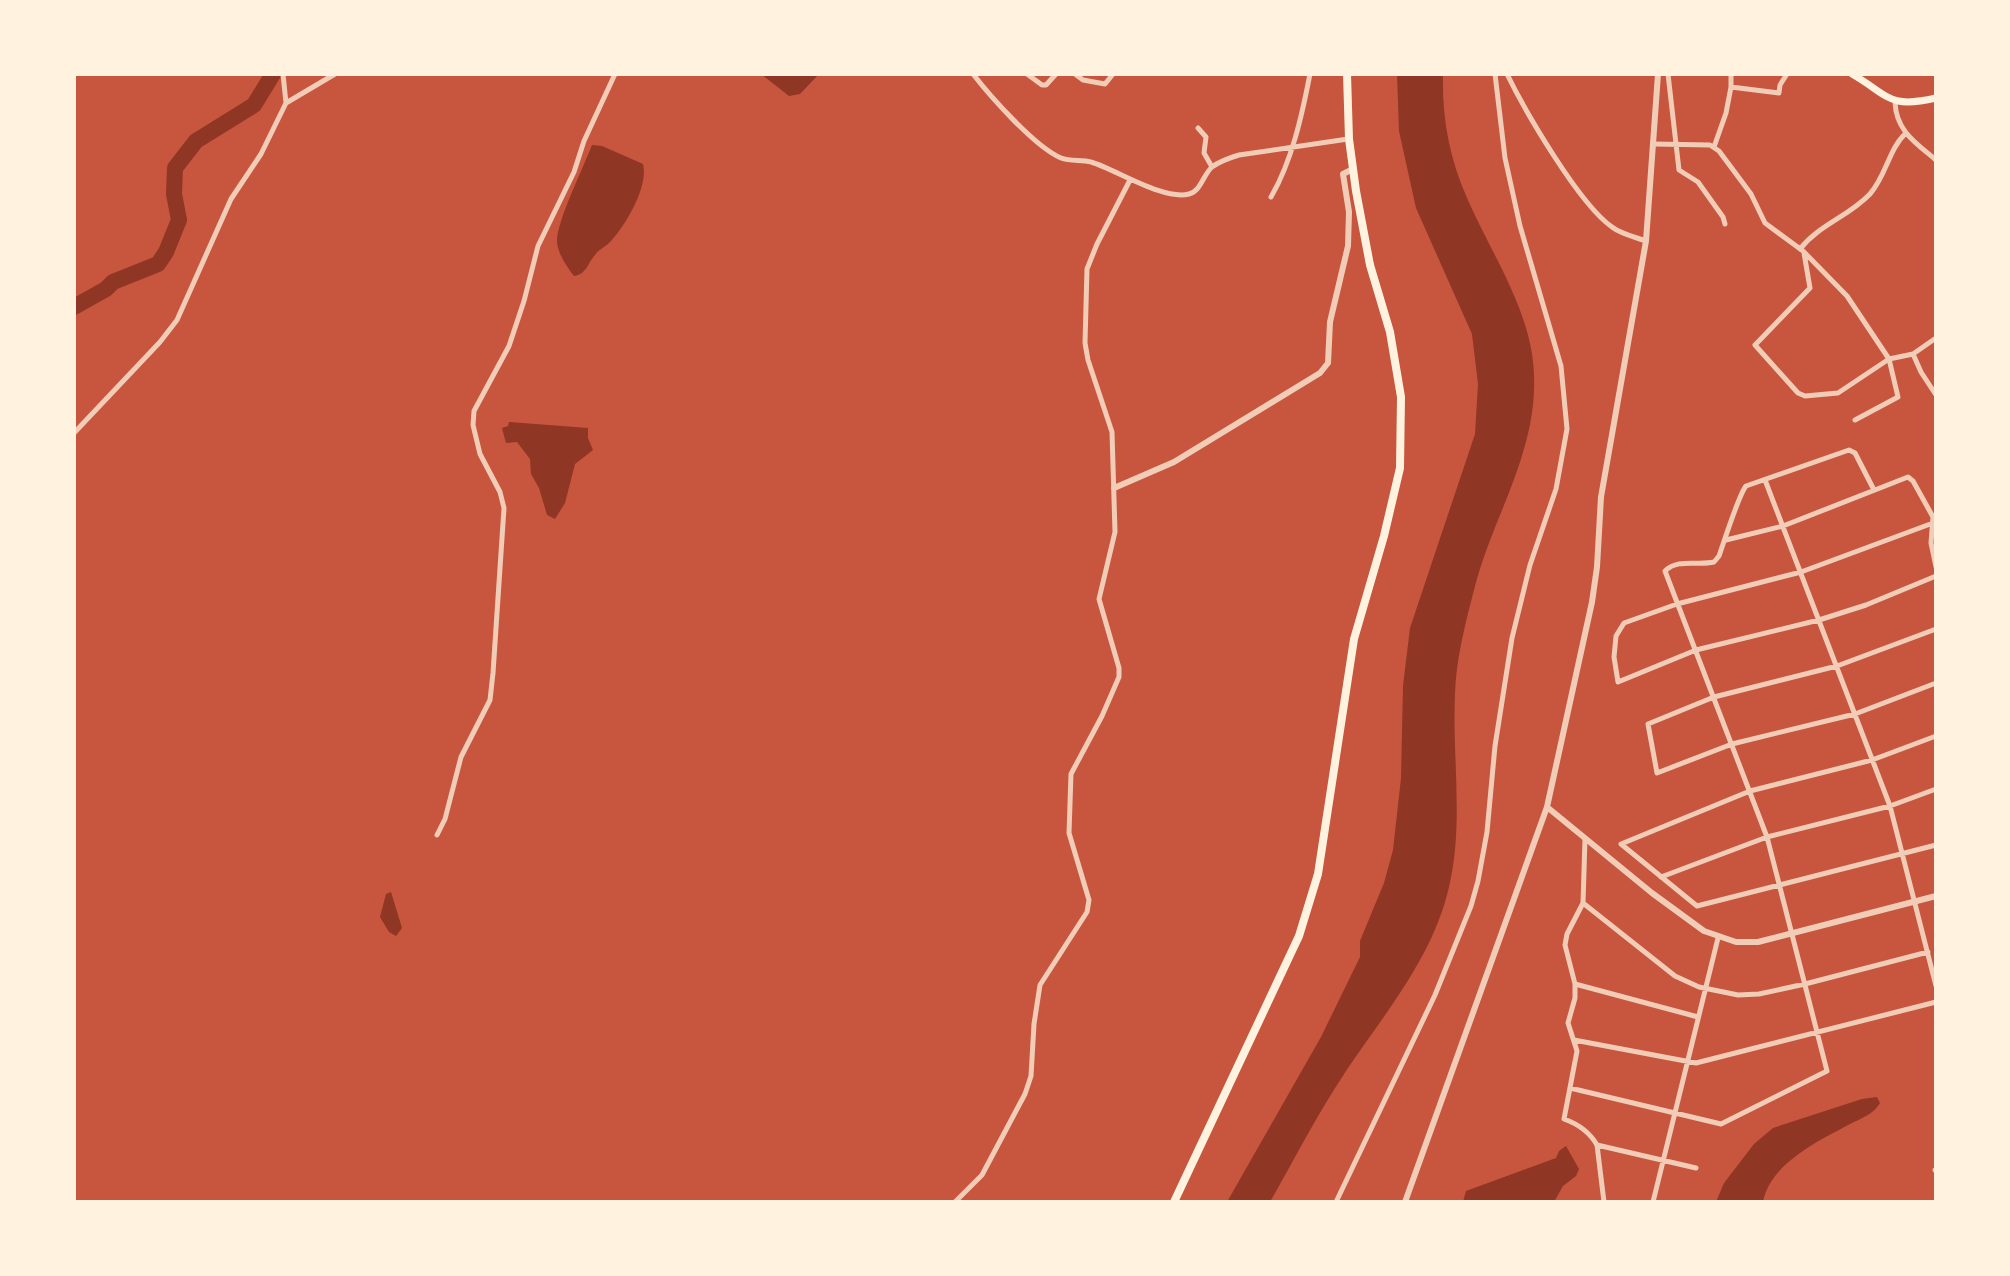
<svg xmlns="http://www.w3.org/2000/svg" width="2010" height="1276" viewBox="0 0 2010 1276" font-family="Manrope,sans-serif">
	<style>
		.water { fill: #8f3625 }
		.lines { fill: none; stroke-linecap: round; stroke-linejoin: round }
		.river { stroke: #8f3625; stroke-width: 16 }
		.minor { stroke: #f1ccb7; stroke-width: 5 }
		.tertiary { stroke: #f1ccb7; stroke-width: 6 }
		.secondary { stroke: #fff3e0; stroke-width: 7 }
		.primary { stroke: #fff3e0; stroke-width: 8 }
	</style>
	<rect width="100%" height="100%" fill="#c8553d"/>
	<path class="water" d="M 761,74 L 819,74 L 800,94 L 789,96 Z
		M 1397,74 L 1443,74 C 1442,118 1449,157 1467,198 C 1489,249 1523,298 1532,354 C 1545,441 1496,507 1475,586 C 1466,621 1456,658 1455,694 C 1452,757 1464,824 1449,887 C 1433,957 1385,1013 1346,1071 C 1318,1113 1295,1158 1270,1202 L 1227,1202 L 1321,1037 L 1360,957 L 1360,941 L 1384,883 L 1393,850 L 1401,778 L 1403,686 L 1410,628 L 1475,434 L 1478,384 L 1472,334 L 1416,208 L 1399,131 Z
		M 592,145 L 602,146 L 643,164 C 649,186 625,227 609,243 C 605,247 598,250 595,255 C 587,264 587,274 574,276 C 567,267 558,254 557,242 C 556,223 584,166 592,145 Z
		M 509,422 L 588,428 L 588,438 L 593,450 L 575,464 L 565,503 L 555,519 L 547,515 L 539,488 L 531,474 L 530,459 L 517,442 L 506,443 L 502,428 L 508,426 Z
		M 391,892 L 402,928 L 396,936 L 389,932 L 380,917 L 386,894 Z
		M 1877,1097 L 1880,1103 C 1874,1114 1860,1119 1850,1124 C 1818,1141 1770,1164 1763,1202 L 1716,1202 L 1724,1183 L 1754,1144 L 1773,1128 L 1862,1099 Z
		M 1566,1146 L 1579,1169 L 1576,1176 L 1563,1186 L 1554,1202 L 1463,1202 L 1466,1191 L 1556,1158 L 1559,1151 Z"/>
	<g class="lines">
		<path class="river" d="M 74,307 L 106,289 L 113,282 L 158,264 L 166,252 L 179,220 L 174,194 L 175,168 L 196,141 L 254,105 L 273,74"/>
		<path class="minor" d="M 283,74 L 286,103
			M 973,74 C 990,96 1035,147 1061,158 C 1071,162 1082,159 1091,162 C 1115,169 1164,201 1189,194 C 1201,191 1203,175 1212,167 C 1220,161 1229,158 1239,155 L 1348,139
			M 1027,74 L 1042,85 L 1046,85 L 1056,74
			M 1075,74 L 1083,80 L 1105,84 L 1113,74
			M 1507,74 C 1525,111 1579,204 1612,227 C 1621,234 1635,237 1646,241
			M 1668,74 L 1679,170 L 1698,182 L 1723,217 L 1725,224
			M 1731,74 L 1731,87
			M 1895,102 C 1896,131 1916,143 1936,160
			M 1198,128 L 1206,137 L 1204,153 L 1212,167
			M 1653,144 L 1710,145 L 1719,151 L 1751,194 L 1765,223 L 1803,251 L 1847,296 L 1889,359 L 1898,397 L 1855,420
			M 1714,147 L 1726,113 L 1731,87 L 1779,93 L 1780,85 L 1787,74
			M 1271,197 C 1292,161 1302,115 1310,74
			M 1800,249 C 1820,224 1848,217 1870,194 C 1886,176 1889,149 1905,134
			M 1804,253 L 1810,288 L 1755,345 L 1798,393 L 1805,396 L 1838,393 L 1889,359 L 1913,354 L 1936,338
			M 1913,354 L 1921,372 L 1936,395
			M 74,433 L 160,342 L 177,320 L 231,199 L 261,154 L 286,103 L 335,74
			M 1765,480 L 1890,806 L 1936,986
			M 1933,523 L 1801,572 L 1677,604 L 1624,623 L 1616,636 L 1614,657 L 1618,682 L 1696,650 L 1819,620 L 1866,605 L 1936,576
			M 1726,540 L 1783,526 L 1908,477 L 1913,481 L 1933,517 L 1931,543 L 1936,567
			M 1936,629 L 1837,666 L 1714,697 L 1648,724 L 1657,773 L 1732,744 L 1855,714 L 1936,683
			M 1936,736 L 1872,760 L 1750,791 L 1621,844 L 1697,906 L 1936,845
			M 437,835 L 445,819 L 461,757 L 490,700 L 493,673 L 504,508 L 500,492 L 480,454 L 473,425 L 474,411 L 509,346 L 524,301 L 538,246 L 574,172 L 584,141 L 615,74
			M 1585,839 L 1583,903 L 1567,934 L 1565,945 L 1575,984 L 1575,998 L 1568,1023 L 1577,1051 L 1564,1119 C 1578,1124 1589,1131 1597,1145 L 1604,1202
			M 1661,877 L 1767,837 L 1890,806 L 1936,789
			M 1583,903 L 1675,976 L 1699,987 L 1738,995 L 1759,994 L 1805,984 L 1928,952
			M 1575,984 L 1698,1017
			M 1574,1040 L 1696,1063 L 1936,1002
			M 1570,1088 L 1721,1124 L 1827,1071 L 1767,837 L 1665,571 C 1678,558 1698,566 1714,562 L 1719,556 C 1724,542 1739,494 1746,486 L 1849,450 L 1855,453 L 1874,490
			M 1597,1145 L 1696,1168
			M 1935,1170 L 1936,1170
			M 955,1202 L 982,1175 L 1025,1094 L 1031,1076 L 1034,1024 L 1040,985 L 1087,912 L 1089,900 L 1069,833 L 1071,774 L 1102,716 L 1119,677 L 1119,668 L 1099,599 L 1115,532 L 1112,432 L 1088,360 L 1085,343 L 1087,269 L 1097,244 L 1130,180
			M 1336,1202 L 1435,995 L 1471,906 L 1478,881 L 1487,832 L 1495,746 L 1512,638 L 1530,565 L 1556,489 L 1567,429 L 1561,366 L 1520,226 L 1505,158 L 1495,74
			M 1653,1202 L 1718,938"/>
		<path class="tertiary" d="M 1114,488 L 1174,462 L 1320,373 L 1328,363 L 1330,322 L 1348,246 L 1349,212 L 1343,174 L 1353,169
			M 1547,807 L 1652,893 L 1704,931 L 1736,942 L 1758,942 L 1936,896
			M 1405,1202 L 1547,807 L 1592,602 L 1597,567 L 1601,497 L 1646,241 L 1658,74"/>
		<path class="secondary" d="M 1852,74 C 1890,96 1888,109 1936,98"/>
		<path class="primary" d="M 1174,1202 L 1299,936 L 1318,874 L 1354,639 L 1384,536 L 1400,468 L 1401,397 L 1390,332 L 1370,265 L 1356,191 L 1349,139 L 1347,74"/>
	</g>
	<rect width="2010" height="1276" fill="none" stroke="#fff3e0" stroke-width="152"/>
</svg>
